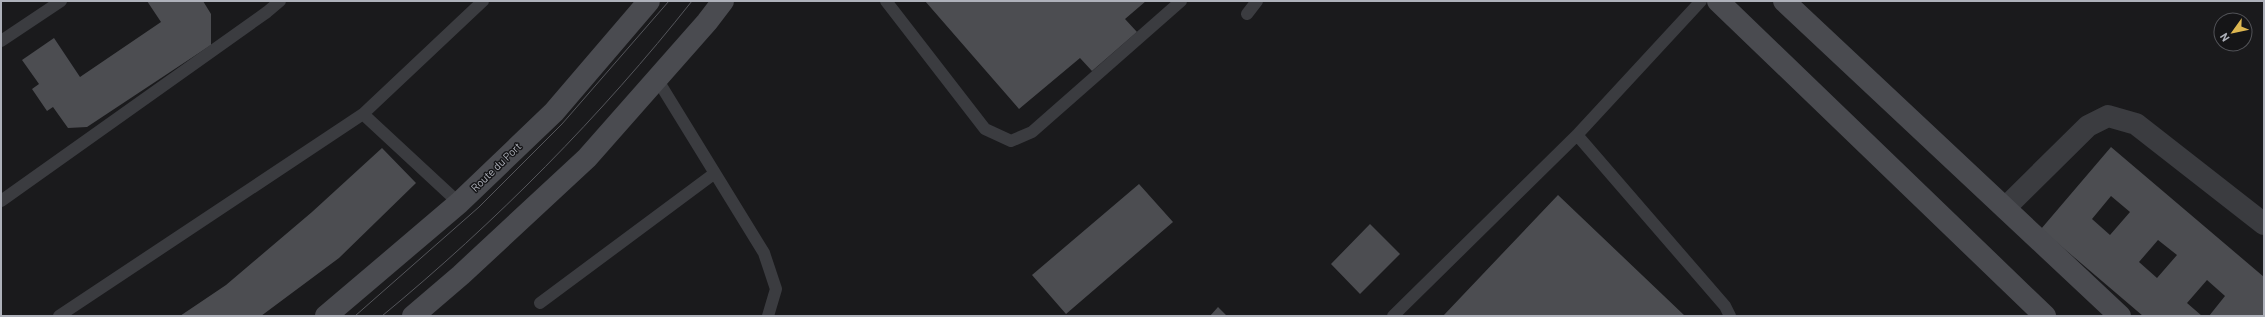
<svg xmlns="http://www.w3.org/2000/svg" width="2265" height="317" viewBox="0 0 2265 317" font-family="Barlow,sans-serif">
	<style>
		.building { fill: #4c4d51; fill-rule: evenodd }
		.lines { fill: none; stroke-linecap: round; stroke-linejoin: round }
		.lane { stroke: #3b3c40; stroke-width: 12 }
		.street { stroke: #3b3c40; stroke-width: 22 }
		.secondary { stroke: #4a4b50; stroke-width: 22 }
		.tram { stroke: #55565b; stroke-width: 1 }
		.labels { text-anchor: middle; stroke-width: 3; stroke-linejoin: round; paint-order: stroke }
		.street-label { font-size: 11px; fill: #aeb1ba; stroke: #151517 }
	</style>
	<rect width="100%" height="100%" fill="#1a1a1c"/>
	<path class="building" d="M 147,1 L 203,1 L 211,14 L 211,45 L 87,127 L 68,128 L 53,107 L 47,111 L 32,89 L 39,84 L 22,60 L 54,38 L 80,77 L 161,22 Z
		M 925,1 L 1146,1 L 1125,19 L 1137,32 L 1092,71 L 1080,58 L 1019,109 Z
		M 2111,147 L 2264,277 L 2264,316 L 2209,316 L 2225,296 L 2207,280 L 2187,303 L 2202,316 L 2143,316 L 2041,229 ZM 2111,196 L 2130,212 L 2110,235 L 2092,219 ZM 2158,240 L 2177,255 L 2157,278 L 2139,262 Z
		M 382,148 L 416,183 L 339,258 L 261,316 L 180,316 L 226,285 L 312,212 Z
		M 1139,184 L 1173,222 L 1066,314 L 1032,275 Z
		M 1558,195 L 1685,316 L 1443,316 Z
		M 1370,224 L 1400,254 L 1360,294 L 1331,264 Z
		M 1218,307 L 1227,316 L 1210,316 Z"/>
	<g class="lines">
		<path class="lane" d="M 886,1 L 985,129 L 1011,141 L 1032,132 L 1181,1
			M 1247,14 L 1257,1
			M 1,41 L 61,1
			M 657,79 L 764,253 L 776,289 L 768,316
			M 363,114 L 459,203
			M 1577,135 L 1725,306 L 1730,316
			M 1,201 L 267,12 L 280,1
			M 540,303 L 715,173
			M 59,316 L 363,114 L 483,1
			M 1393,316 L 1577,135 L 1701,1"/>
		<path class="street" d="M 2005,208 L 2088,126 L 2108,116 L 2136,124 L 2264,224"/>
		<path class="secondary" d="M 1718,1 L 2045,316
			M 1784,1 L 2120,316
			M 326,316 L 459,203 L 554,112 L 649,1
			M 413,316 L 461,275 L 587,158 L 707,22 L 723,1"/>
		<path class="tram" d="M 355,316 L 479,207 L 562,124 L 669,1
			M 382,316 C 496,222 601,116 692,1"/>
	</g>
	<g class="labels">
		<g class="street-label">
			<text transform="translate(496 167) rotate(-44)" y="4">Route du Port</text>
		</g>
	</g>
	<rect width="2265" height="317" fill="none" stroke="#aeb1ba" stroke-width="4"/>
	<g transform="translate(2233 32) rotate(237)"><circle r="19" fill="#151517" stroke="#525358"/>
	<path d="M0-3L7 15L0 10L-7 15Z" fill="#ddb751"/>
	<text y="-6" font-size="11" font-weight="bold" text-anchor="middle" fill="#aeb1ba">N</text>
	</g>
</svg>
